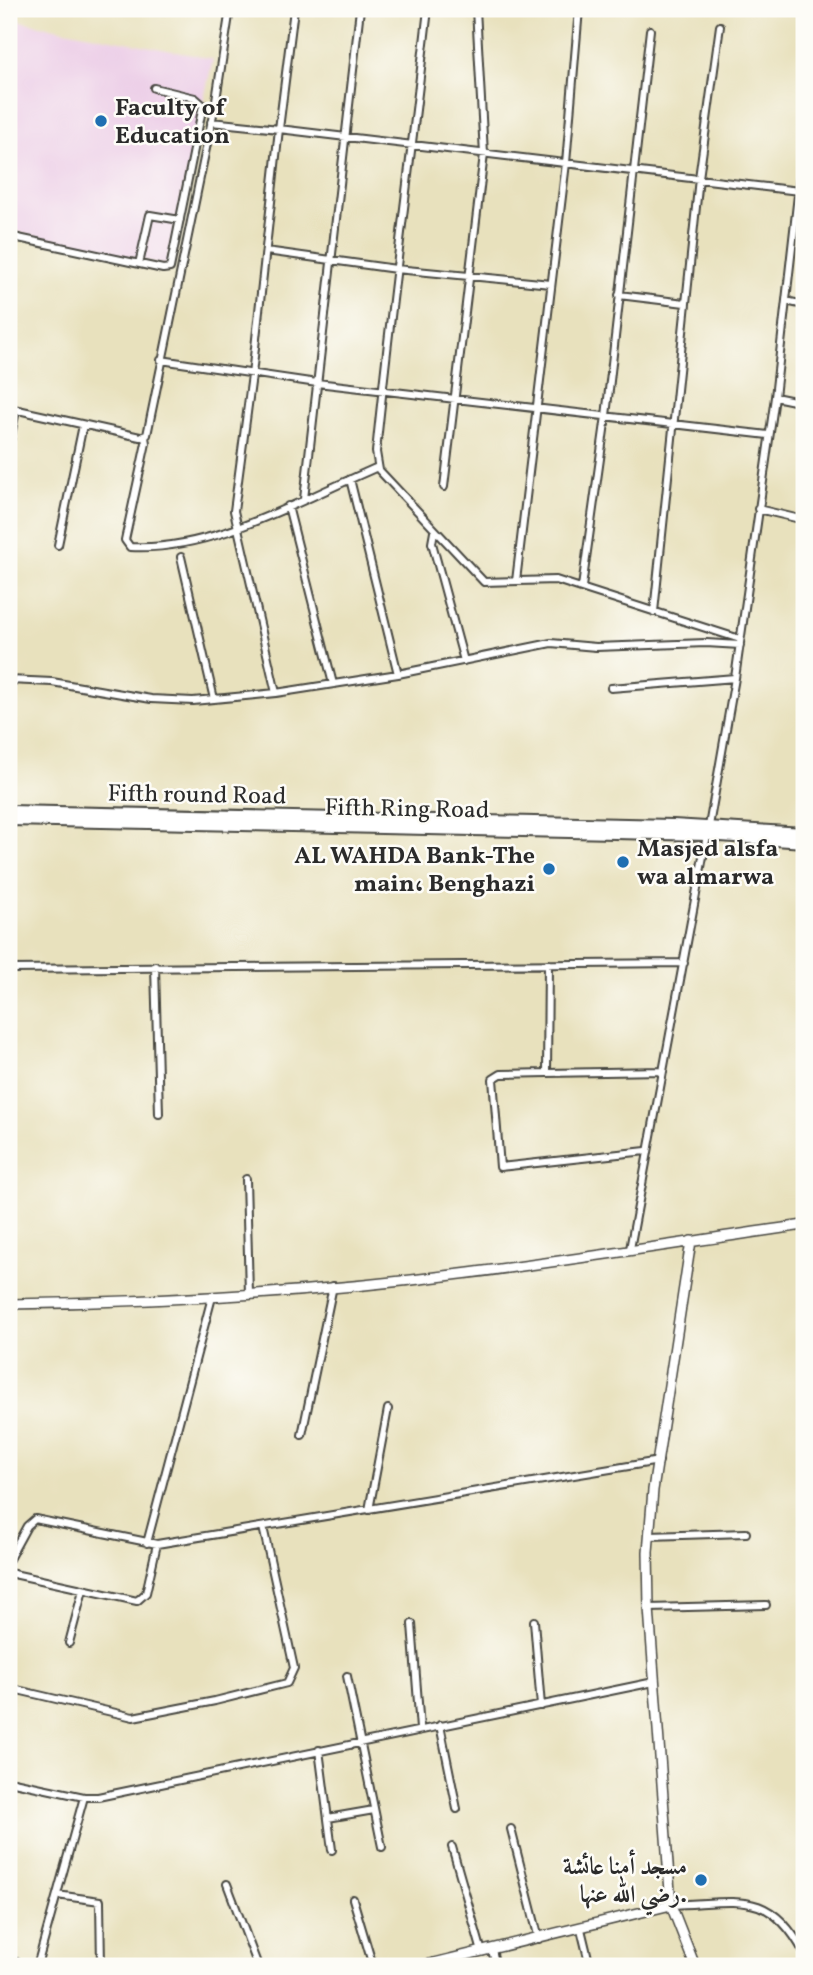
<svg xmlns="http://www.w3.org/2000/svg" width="813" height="1975" viewBox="0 0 813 1975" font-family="Vollkorn,Amiri,serif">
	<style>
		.built { fill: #edd0e8 }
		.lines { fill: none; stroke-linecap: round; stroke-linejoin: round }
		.street-casing { stroke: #474641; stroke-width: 10 }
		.secondary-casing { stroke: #474641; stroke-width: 12 }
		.primary-casing { stroke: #474641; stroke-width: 14 }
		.street { stroke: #fff; stroke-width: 6 }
		.secondary { stroke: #fff; stroke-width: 9 }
		.primary { stroke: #fff; stroke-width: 10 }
		.poi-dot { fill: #1f6fb2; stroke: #fdfcf7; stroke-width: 2.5 }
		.labels { text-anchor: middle; stroke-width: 5; stroke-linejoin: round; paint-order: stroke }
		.poi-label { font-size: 24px; font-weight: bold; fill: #2b2b2b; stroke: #fdfcf7; text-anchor: start }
		.street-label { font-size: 24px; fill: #2b2b2b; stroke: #fdfcf7 }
	</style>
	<rect width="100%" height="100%" fill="#fdfcf7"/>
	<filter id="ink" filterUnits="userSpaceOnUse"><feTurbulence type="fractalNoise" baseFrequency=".0143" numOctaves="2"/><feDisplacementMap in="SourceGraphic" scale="14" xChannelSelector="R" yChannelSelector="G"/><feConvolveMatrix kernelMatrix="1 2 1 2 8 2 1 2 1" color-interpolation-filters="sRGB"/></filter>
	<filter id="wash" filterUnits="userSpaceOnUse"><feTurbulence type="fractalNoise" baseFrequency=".00686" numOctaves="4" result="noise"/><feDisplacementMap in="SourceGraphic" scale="28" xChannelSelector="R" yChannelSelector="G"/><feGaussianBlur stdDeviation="1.57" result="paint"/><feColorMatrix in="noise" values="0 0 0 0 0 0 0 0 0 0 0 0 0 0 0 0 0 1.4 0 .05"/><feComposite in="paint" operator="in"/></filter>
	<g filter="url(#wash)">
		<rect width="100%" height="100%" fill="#e8e1bd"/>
		<path class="built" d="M 9,19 L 213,59 L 166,265 L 9,230 Z"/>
	</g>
	<g filter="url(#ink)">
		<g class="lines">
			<defs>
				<path id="street" d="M 294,9 L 279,129 L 799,191
					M 428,9 C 411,157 391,304 376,452 L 379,470 L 484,582 L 556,580 L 740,639
					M 211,122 L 279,129 L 252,375 L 234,511 L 276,693
					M 9,236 L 163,269 L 170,268 L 203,105 L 195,98 L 154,88
					M 266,251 L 396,269 L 551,284
					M 139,264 L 150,215 L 180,220
					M 619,295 L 685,303
					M 786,301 L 804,305
					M 161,360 L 317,383 L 768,435
					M 775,397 L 804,403
					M 9,408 L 140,437 L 147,435 L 216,100 L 230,9
					M 145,437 L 146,443 L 125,540 L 130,547 C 213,552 302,499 378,467
					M 9,446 L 16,410
					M 350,479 L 398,674
					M 444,487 L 484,154 L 476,9
					M 304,499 L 360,9
					M 288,506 L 333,684
					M 758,509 L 804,520
					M 434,532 L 432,543 L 464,661
					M 58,545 L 83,425
					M 181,557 L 214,699
					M 516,581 L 566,163 L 579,9
					M 582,587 L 606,416 L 650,30
					M 654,612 L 699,178 L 720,26
					M 9,680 L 52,682 L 151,699 L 193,701 L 276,693 L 398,674 L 551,643 L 596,647 L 706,643 L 740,645
					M 611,688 L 735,678
					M 709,826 L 735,678 L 775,397 L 804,142
					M 548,964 L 547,1073 L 662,1071
					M 155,966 L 159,1114
					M 9,969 L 684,963
					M 547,1073 L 501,1074 L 493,1079 L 500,1167 L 646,1151
					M 246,1179 L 249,1294
					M 630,1249 L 707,835
					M 302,1435 L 333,1286
					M 369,1510 L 388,1409
					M 649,1536 L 746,1533
					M 147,1543 L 212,1297
					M 9,1559 L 27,1526 L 35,1519 L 157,1544 L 659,1461
					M 9,1573 L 137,1601 L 146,1593 L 157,1544
					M 649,1608 L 766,1605
					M 534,1621 L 541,1706
					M 412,1624 L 420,1729
					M 69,1643 L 83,1590
					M 347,1676 L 382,1847
					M 9,1688 L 133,1717 L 215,1701 L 287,1683 L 294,1668 L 263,1527
					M 440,1725 L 457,1809
					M 319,1750 L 332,1850
					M 9,1781 L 84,1797 L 98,1797 L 654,1682
					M 328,1818 L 374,1810
					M 511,1829 L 539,1939
					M 452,1847 L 482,1952
					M 227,1884 L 258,1966
					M 57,1895 L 100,1901 L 101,1966
					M 353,1899 L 373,1966
					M 671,1905 C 736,1903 769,1887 804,1953
					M 581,1929 L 590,1966
					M 492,1950 L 496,1966
					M 9,1959 L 26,1966
					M 37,1966 L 84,1797"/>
				<path id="secondary" d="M 691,1241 L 653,1490 L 648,1552 L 649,1608 L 671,1905 L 695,1966
					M 9,1304 C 162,1302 316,1293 469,1273 C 581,1259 692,1241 804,1225
					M 421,1966 L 671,1905"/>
				<path id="primary" d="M 9,811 L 673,825 L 804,833
					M 9,820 L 707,835 L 804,842"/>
			</defs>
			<use href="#street" class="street-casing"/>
			<use href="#secondary" class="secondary-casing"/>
			<use href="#primary" class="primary-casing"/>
			<use href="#street" class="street"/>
			<use href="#secondary" class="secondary"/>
			<use href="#primary" class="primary"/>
		</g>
	</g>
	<g class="poi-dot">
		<circle cx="101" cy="121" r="7"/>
		<circle cx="623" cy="862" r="7"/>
		<circle cx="549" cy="869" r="7"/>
		<circle cx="701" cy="1880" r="7"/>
	</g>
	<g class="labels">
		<g class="poi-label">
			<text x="115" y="115">Faculty of<tspan x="115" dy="28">Education</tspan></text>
			<text x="637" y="856">Masjed alsfa<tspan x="637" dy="28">wa almarwa</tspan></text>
			<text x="535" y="863" text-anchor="end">AL WAHDA Bank-The<tspan x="535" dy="28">main، Benghazi</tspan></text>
			<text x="687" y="1874" text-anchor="end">مسجد أمنا عائشة<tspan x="687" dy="28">رضي الله عنها.</tspan></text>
		</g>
		<g class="street-label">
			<text transform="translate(197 794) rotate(1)" y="8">Fifth round Road</text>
			<text transform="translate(407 808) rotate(1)" y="8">Fifth Ring Road</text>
		</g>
	</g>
	<rect width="813" height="1975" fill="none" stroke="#fdfcf7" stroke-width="35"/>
</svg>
